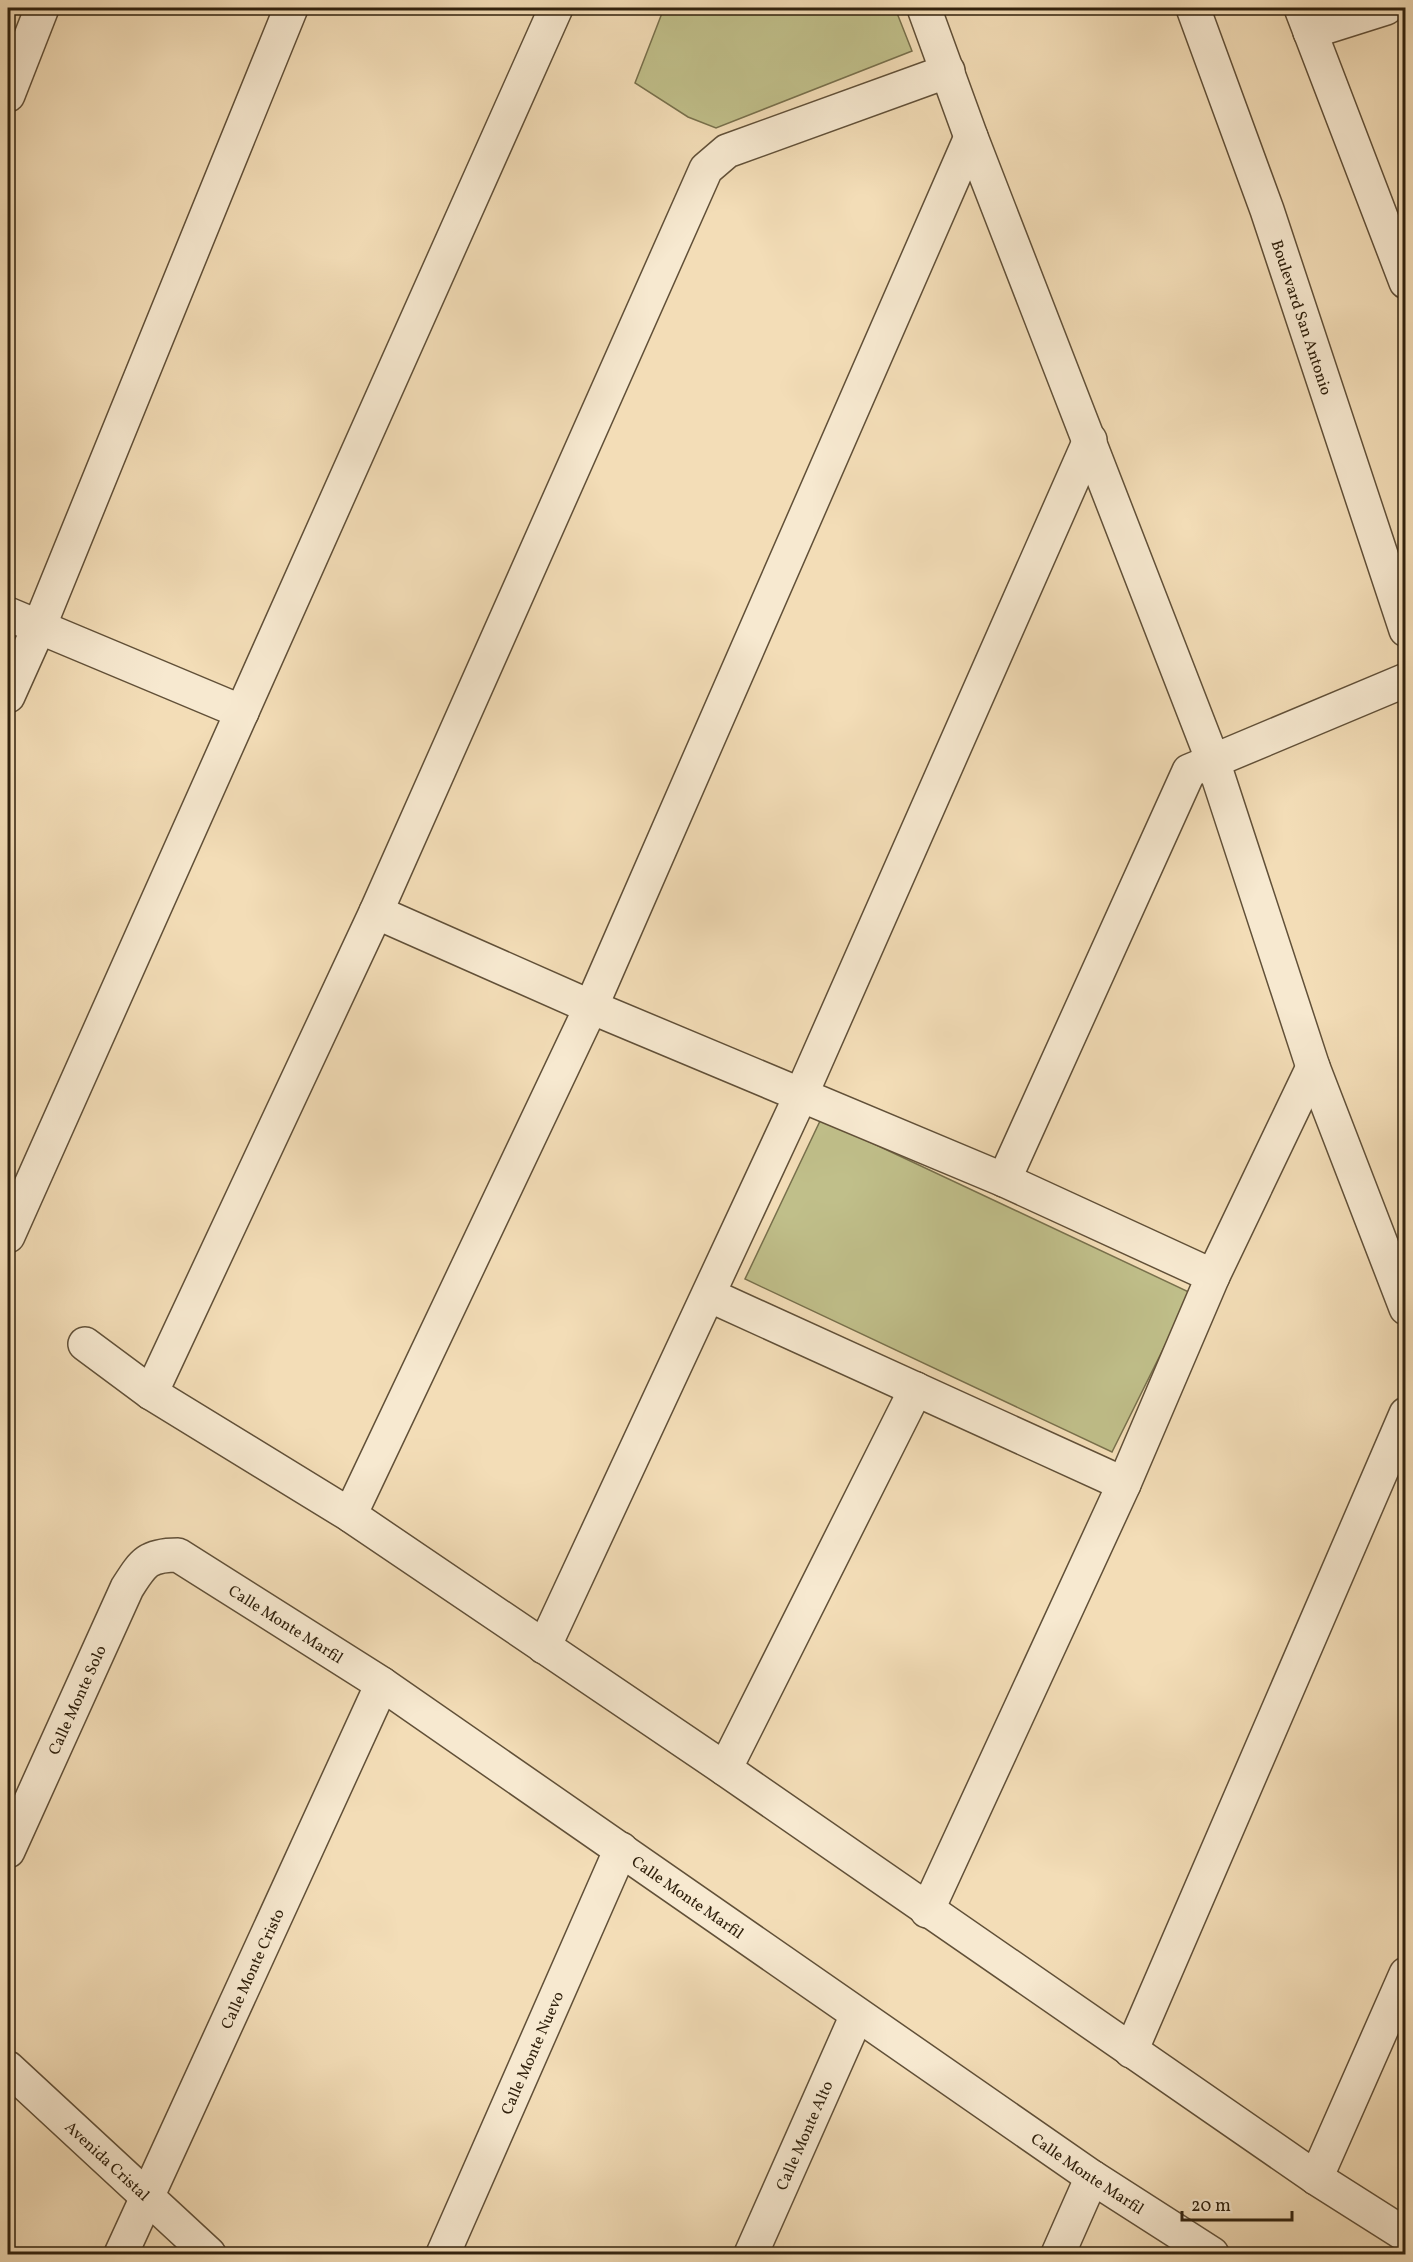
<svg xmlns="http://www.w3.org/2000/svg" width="1413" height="2262" viewBox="0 0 1413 2262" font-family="Vollkorn,serif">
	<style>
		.green { fill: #c0bf8a; stroke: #78704c; stroke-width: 1.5 }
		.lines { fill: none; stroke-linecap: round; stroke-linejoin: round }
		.minor-casing { stroke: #615038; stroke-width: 36 }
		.tertiary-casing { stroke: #615038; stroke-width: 36 }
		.minor { stroke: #f7e9d0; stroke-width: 33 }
		.tertiary { stroke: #f7e9d0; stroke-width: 33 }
		.labels { text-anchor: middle; stroke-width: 5; stroke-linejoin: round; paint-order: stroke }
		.street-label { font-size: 16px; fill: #30210d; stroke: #f7e9d0 }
	</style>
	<rect width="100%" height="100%" fill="#f3ddb7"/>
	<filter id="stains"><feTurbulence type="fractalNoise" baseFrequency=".00333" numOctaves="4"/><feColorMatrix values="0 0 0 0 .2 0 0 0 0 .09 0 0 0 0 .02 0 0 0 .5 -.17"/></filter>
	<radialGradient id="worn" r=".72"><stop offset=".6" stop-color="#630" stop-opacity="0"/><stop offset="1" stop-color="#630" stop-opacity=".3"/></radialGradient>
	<path class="green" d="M 664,8 L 895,8 L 912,51 L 716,128 L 688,117 L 635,83 Z
		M 821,1119 L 1191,1293 L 1112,1452 L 745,1279 Z"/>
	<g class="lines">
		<defs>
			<g id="minor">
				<path d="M 924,8 L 971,137 L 1213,761 L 1406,680"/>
				<path d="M 1310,32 L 1386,8"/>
				<path d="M 8,95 L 42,8"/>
				<path d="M 8,614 L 242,712"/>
				<path d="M 8,696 L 39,627 L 291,8"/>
				<path d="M 376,912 L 591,1007 L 1004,1180 L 1213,1276"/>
				<path d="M 1004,1180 L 1189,771 L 1213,761 L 1313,1067 L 1406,1308"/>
				<path d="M 8,1236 L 556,8"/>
				<path d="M 709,1295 L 1124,1484"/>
				<path d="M 85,1344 L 151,1393 L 350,1515 L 725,1769 L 1316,2178 L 1406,2235"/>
				<path d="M 151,1393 L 376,912 L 706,169 L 727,151 L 948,71"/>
				<path d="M 350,1515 L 591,1007 L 971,137"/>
				<path d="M 544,1647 L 801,1095 L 1090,440"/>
				<path d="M 725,1769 L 916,1389"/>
				<path id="s1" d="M 8,1851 L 127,1588 C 143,1563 147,1555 178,1555 L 382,1684 L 1092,2177 L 1212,2254"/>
				<path d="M 927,1911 L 1124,1484 L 1213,1276 L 1313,1067"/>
				<path d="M 1131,2051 L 1406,1414"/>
				<path id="s2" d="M 8,2068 L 209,2254"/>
				<path d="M 1316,2178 L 1406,1974"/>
				<path id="s3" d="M 121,2254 L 382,1684"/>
				<path id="s4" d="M 443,2254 L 621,1849"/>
				<path id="s5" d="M 751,2254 L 857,2015"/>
				<path d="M 1058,2254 L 1092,2177"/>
			</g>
			<g id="tertiary">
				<path id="s6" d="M 1193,8 L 1267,210 L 1406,630"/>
				<path d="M 1301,8 L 1406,282"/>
			</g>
		</defs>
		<use href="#minor" class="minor-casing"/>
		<use href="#tertiary" class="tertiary-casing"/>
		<use href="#minor" class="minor"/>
		<use href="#tertiary" class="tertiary"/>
	</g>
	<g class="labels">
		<g class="street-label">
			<text dy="6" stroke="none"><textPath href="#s6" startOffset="328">Boulevard San Antonio</textPath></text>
			<text dy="6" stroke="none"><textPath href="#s1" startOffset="482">Calle Monte Marfil</textPath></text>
			<text dy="6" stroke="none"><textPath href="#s1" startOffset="166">Calle Monte Solo</textPath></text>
			<text dy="6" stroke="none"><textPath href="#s1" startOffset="968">Calle Monte Marfil</textPath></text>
			<text dy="6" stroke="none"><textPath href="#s3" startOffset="314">Calle Monte Cristo</textPath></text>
			<text dy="6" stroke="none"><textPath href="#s4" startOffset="220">Calle Monte Nuevo</textPath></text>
			<text dy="6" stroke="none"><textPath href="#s5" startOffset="130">Calle Monte Alto</textPath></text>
			<text dy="6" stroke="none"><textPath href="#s2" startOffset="136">Avenida Cristal</textPath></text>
			<text dy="6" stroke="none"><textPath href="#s1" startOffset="1454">Calle Monte Marfil</textPath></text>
		</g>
	</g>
	<rect width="1413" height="2262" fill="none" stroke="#f3ddb7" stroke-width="30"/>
	<rect x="9" y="9" width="1395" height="2244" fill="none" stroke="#30210d" stroke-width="3"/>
	<rect x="15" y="15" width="1383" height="2232" fill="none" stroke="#30210d" stroke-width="1.5"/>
	<path d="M1182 2211v9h110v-9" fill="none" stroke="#30210d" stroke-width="3"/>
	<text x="1191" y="2211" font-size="18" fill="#30210d" stroke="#f7e9d0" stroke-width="4.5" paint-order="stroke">20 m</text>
	<rect width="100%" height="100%" filter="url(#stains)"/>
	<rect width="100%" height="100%" fill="url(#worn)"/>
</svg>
